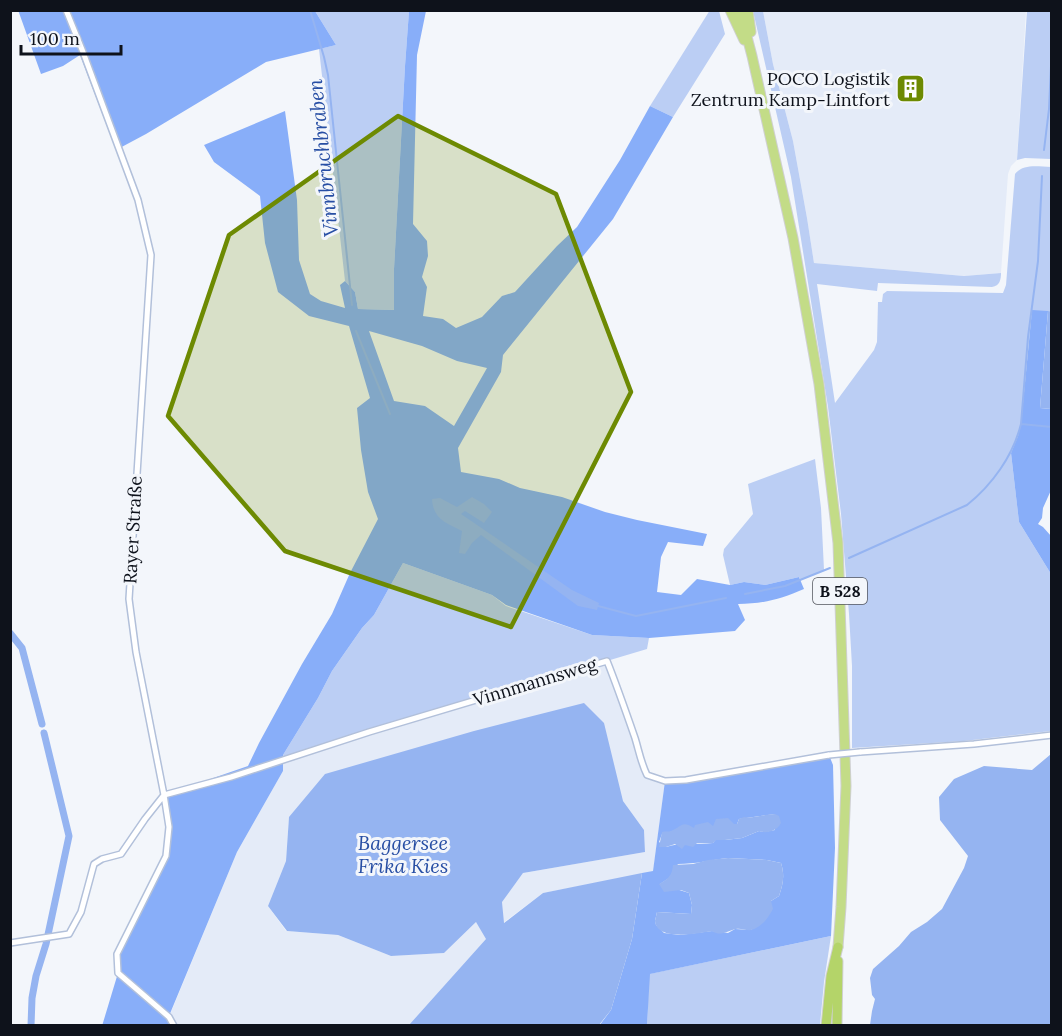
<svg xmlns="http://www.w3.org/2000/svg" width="1062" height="1036" viewBox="0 0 1062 1036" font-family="Lora,serif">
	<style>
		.built { fill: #e4ebf8 }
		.green { fill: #bbcef4 }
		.forest { fill: #88aef9; fill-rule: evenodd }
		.water { fill: #95b4f1 }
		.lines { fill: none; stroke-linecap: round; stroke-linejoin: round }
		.stream { stroke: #95b4f1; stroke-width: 2 }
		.canal { stroke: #95b4f1; stroke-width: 7 }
		.minor-casing { stroke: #b2c0da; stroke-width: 8 }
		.trunk-casing { stroke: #cfd0d1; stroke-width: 11 }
		.motorway-casing { stroke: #cfd0d1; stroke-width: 11 }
		.minor { stroke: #fff; stroke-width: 5 }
		.trunk { stroke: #c3dc87; stroke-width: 9 }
		.motorway { stroke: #b4d469; stroke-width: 9 }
		.minor-bridge-casing { stroke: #b2c0da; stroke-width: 8; stroke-linecap: butt }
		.minor-bridge { stroke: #fff; stroke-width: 5 }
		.marked { fill: #6d8a02; fill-opacity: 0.2; stroke: #6d8a02; stroke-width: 4.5; stroke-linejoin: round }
		.labels { text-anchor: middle; stroke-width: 6; stroke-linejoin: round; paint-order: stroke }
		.shield { fill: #f3f6fb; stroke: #53565e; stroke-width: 1.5 }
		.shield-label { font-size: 16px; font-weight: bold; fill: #0e121b }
		.poi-label { font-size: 18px; fill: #0e121b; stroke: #f3f6fb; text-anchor: end }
		.street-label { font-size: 18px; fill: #0e121b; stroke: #f3f6fb }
		.water-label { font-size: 20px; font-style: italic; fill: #274ea4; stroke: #f3f6fb }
	</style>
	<rect width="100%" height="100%" fill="#f3f6fb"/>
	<path class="built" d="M 763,11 L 1026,11 L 1017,160 L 1011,166 L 1008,174 L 1001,273 L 964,276 L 814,263 L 807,218 L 793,141 L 773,64 Z
		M 607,661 L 647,775 L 665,781 L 653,872 L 543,893 L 503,923 L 502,901 L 523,873 L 645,852 L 644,830 L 623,801 L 289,817 L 286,861 L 268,906 L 286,931 L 338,935 L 391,956 L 444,953 L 476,922 L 488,937 L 409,1025 L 174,1026 L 169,1017 L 237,852 L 283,771 L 283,755 L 285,759 Z"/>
	<path class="green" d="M 710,10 L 719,11 L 725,34 L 673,117 L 650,106 Z
		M 315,11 L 409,11 L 405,66 L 397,214 L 394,269 L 395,310 L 358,309 L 355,292 L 345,281 L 319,49 L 336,45 Z
		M 753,11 L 763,11 L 773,64 L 793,141 L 807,218 L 814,263 L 964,276 L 1001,273 C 1001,279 1000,286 992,287 L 878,283 L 877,291 L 817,284 L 835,403 L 874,350 L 877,342 L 878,302 L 882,302 L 883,294 L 887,291 L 1003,293 L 1006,285 L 1015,174 C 1024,163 1039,167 1051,167 L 1051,312 L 1032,311 L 1021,424 L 1018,436 L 1011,453 L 1019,522 L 1051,574 L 1051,731 L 964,741 L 852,748 L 852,666 L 849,614 L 841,514 L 828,407 L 791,177 Z
		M 1027,11 L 1051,11 L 1051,159 L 1025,158 L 1017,160 Z
		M 815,459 L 821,508 L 824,570 L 801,580 L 799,577 L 765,585 L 744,582 L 730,585 L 723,555 L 724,549 L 753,514 L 748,484 Z
		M 403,563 L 492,595 L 506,606 L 592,635 L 649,638 L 647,649 L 369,732 L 285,760 L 283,755 L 318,698 L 332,671 L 362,628 L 374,615 Z
		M 831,936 L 824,982 L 820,1025 L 647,1026 L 649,974 Z"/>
	<path class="forest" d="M 18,10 L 315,11 L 336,45 L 266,62 L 146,134 L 116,150 L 80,55 L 63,66 L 41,74 Z
		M 409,11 L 426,11 L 417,55 L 413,224 L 427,241 L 428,256 L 422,277 L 427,287 L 423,316 L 443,319 L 456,328 L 482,317 L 502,296 L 515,292 L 557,246 L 577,227 L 620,160 L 650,106 L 673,117 L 613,219 L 503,355 L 501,372 L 458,448 L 461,472 L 499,479 L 520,488 L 562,497 L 605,512 L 637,520 L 707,534 L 703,546 L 668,542 L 661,557 L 657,592 L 681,595 L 697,579 L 730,585 L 744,582 L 765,585 L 799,577 L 804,589 C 781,599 763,604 738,604 L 745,620 L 735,631 L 649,638 L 592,635 L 506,605 L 492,595 L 403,563 L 374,615 L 362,628 L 332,671 L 318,698 L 283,755 L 283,771 L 237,852 L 169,1016 L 174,1025 L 102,1026 L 118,973 L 117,954 L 166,856 L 169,827 L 164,795 L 248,766 L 259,743 L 302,664 L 332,614 L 350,573 L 378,519 L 368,492 L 361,450 L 357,408 L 370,398 L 349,326 L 309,316 L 278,292 L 265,243 L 260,196 L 214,162 L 204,145 L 285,111 L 297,200 L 299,260 L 310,294 L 321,301 L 345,308 L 340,285 L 345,281 L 355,292 L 358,309 L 394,310 L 394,269 L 397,214 L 405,66 ZM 369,331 L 422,346 L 457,361 L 487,368 L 454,426 L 425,406 L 394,401 Z
		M 1032,310 L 1048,311 L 1040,408 L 1051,409 L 1052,488 L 1043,508 L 1042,518 L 1038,524 L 1043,527 L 1051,536 L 1051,574 L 1019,522 L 1011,453 L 1018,436 L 1021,424 Z
		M 829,755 L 833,765 L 835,848 L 831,936 L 650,974 L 647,1025 L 599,1026 L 611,1010 L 632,939 L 642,873 L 653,871 L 665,781 ZM 775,814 L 775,830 L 764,832 L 759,831 L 742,838 L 725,840 L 716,839 L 713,843 C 697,845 681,842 666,847 L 659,842 L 662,834 L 670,832 L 737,824 L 739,819 ZM 728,858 L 767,860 L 781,863 C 785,876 783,884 779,896 L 771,901 L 751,930 L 735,929 L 728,933 L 712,931 L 680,935 L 664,933 L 656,925 L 655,921 L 657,912 L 691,914 L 692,905 L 689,893 L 660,884 L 669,878 L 678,864 C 695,864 711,860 728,858 Z"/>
	<path class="water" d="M 1048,311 L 1052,312 L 1051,409 L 1040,408 Z
		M 472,497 L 484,504 L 492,512 L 484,523 L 465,511 L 461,514 L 572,590 L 599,603 L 597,610 L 578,606 L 481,535 L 472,543 L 465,554 L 459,553 L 462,531 C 446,523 433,519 432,499 L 440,498 L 457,507 Z
		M 584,703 L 604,723 L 623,801 L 644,830 L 645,852 L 523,873 L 502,902 L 504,923 L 543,893 L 642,873 L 632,939 L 611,1010 L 599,1025 L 409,1025 L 486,939 L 476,922 L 444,953 L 391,956 L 338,935 L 287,931 L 268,906 L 286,861 L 289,817 L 325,774 L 474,731 Z
		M 1051,754 L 1051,1025 L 870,1025 L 872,1011 L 875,999 L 872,995 L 870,978 L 873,969 L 899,946 L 911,932 L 927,922 L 942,909 L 964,868 L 968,856 L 940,820 L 939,797 L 954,779 L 984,766 L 1032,770 Z
		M 775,814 L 779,816 L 781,823 C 777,831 767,834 759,831 L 742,838 L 725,840 L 716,840 L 713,843 L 697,843 L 693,847 L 685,845 L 682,849 L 675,844 L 666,847 L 659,847 L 662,832 C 665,831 668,832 671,831 C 682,827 681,820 694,828 L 695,825 L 708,822 L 713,826 L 716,819 L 728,818 L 734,824 L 737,824 L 739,819 L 744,817 C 751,819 766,814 775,814 Z
		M 728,858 L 767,860 L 781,863 C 785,876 783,884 779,896 L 771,901 L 773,909 C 768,918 762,927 751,930 C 747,931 741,928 736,929 C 727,931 721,937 712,931 C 700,933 657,942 655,921 C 655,921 657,912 657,912 L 691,914 L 692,905 L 689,893 L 681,890 L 664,892 L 659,884 C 668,879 672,876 673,865 L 693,864 L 708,860 Z"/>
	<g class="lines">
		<path class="stream" d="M 310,10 L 324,57 L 328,75 L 352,305
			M 1044,150 L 1049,109 L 1052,45
			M 356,331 L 390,414
			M 1021,424 L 1052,427
			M 849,558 L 967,505 C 992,485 1013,456 1021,424 L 1028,337 L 1038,261 L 1042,176
			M 745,594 L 785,586 L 830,568
			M 598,606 L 636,616 L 726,598"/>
		<path class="canal" d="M 10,633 L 22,648 L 42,724
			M 31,1026 L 32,998 L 36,976 L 46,944 L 69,836 L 44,733"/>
		<defs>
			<path id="minor" d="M 66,10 L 83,52 L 138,200 L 151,255 L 129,599 L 136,652 L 164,795 L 169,827 L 166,856 L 117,954 L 118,973 L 169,1017 L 174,1026
				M 860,752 L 974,744 L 1052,735
				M 164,795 L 231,777 L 369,732 L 607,661 C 617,686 626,712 635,738 C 639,751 641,763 647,775 L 665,781 L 686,780 L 829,755
				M 10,943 L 69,934 L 81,912 L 94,864 L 102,859 L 121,854 L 145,819 L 164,795"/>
			<path id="trunk" d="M 730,10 L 744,40
				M 740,10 L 752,56 L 793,238 L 819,384 L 838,543 L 846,786 L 841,907 L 838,947
				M 748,10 L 751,32"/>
			<path id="motorway" d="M 826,1026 L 831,976 L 838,947
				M 837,1026 L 838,961"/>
		</defs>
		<use href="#minor" class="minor-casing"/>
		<use href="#trunk" class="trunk-casing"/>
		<use href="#motorway" class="motorway-casing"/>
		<use href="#minor" class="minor"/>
		<use href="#trunk" class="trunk"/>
		<use href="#motorway" class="motorway"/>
		<defs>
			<path id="minor-bridge" d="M 829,755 L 860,752"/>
		</defs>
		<use href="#minor-bridge" class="minor-bridge-casing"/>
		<use href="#minor-bridge" class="minor-bridge"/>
	</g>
	<path class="marked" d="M 398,116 L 556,194 L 631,392 L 511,627 L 285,551 L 168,416 L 229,235 Z"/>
	<defs>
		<symbol id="building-square" viewBox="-11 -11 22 22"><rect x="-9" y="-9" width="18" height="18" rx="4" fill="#6d8a02" stroke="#f3f6fb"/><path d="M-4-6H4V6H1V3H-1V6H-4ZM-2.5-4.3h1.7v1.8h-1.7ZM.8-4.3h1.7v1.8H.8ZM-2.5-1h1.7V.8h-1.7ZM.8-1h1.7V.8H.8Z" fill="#fff"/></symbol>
	</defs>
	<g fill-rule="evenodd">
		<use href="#building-square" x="894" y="72" width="33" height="33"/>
	</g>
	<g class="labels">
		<rect class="shield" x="813" y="578" width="54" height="26" rx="4.5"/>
		<g class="shield-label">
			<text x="840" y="597">B 528</text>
		</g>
		<g class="poi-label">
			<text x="890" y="85">POCO Logistik<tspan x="890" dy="21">Zentrum Kamp-Lintfort</tspan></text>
		</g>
		<g class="street-label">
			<text transform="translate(133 530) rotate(-87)" y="6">Rayer Straße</text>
			<text transform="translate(535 682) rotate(-17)" y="6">Vinnmannsweg</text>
		</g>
		<g class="water-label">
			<text transform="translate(323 158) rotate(-96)" y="7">Vinnbruchbraben</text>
			<text x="403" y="850">Baggersee<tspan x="403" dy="23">Frika Kies</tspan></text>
		</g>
	</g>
	<rect width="1062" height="1036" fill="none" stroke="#0e121b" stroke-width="24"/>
	<path d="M21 45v9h100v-9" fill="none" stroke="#0e121b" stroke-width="3"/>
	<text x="30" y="45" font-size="18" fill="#0e121b" stroke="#f3f6fb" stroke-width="4.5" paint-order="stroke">100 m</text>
</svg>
